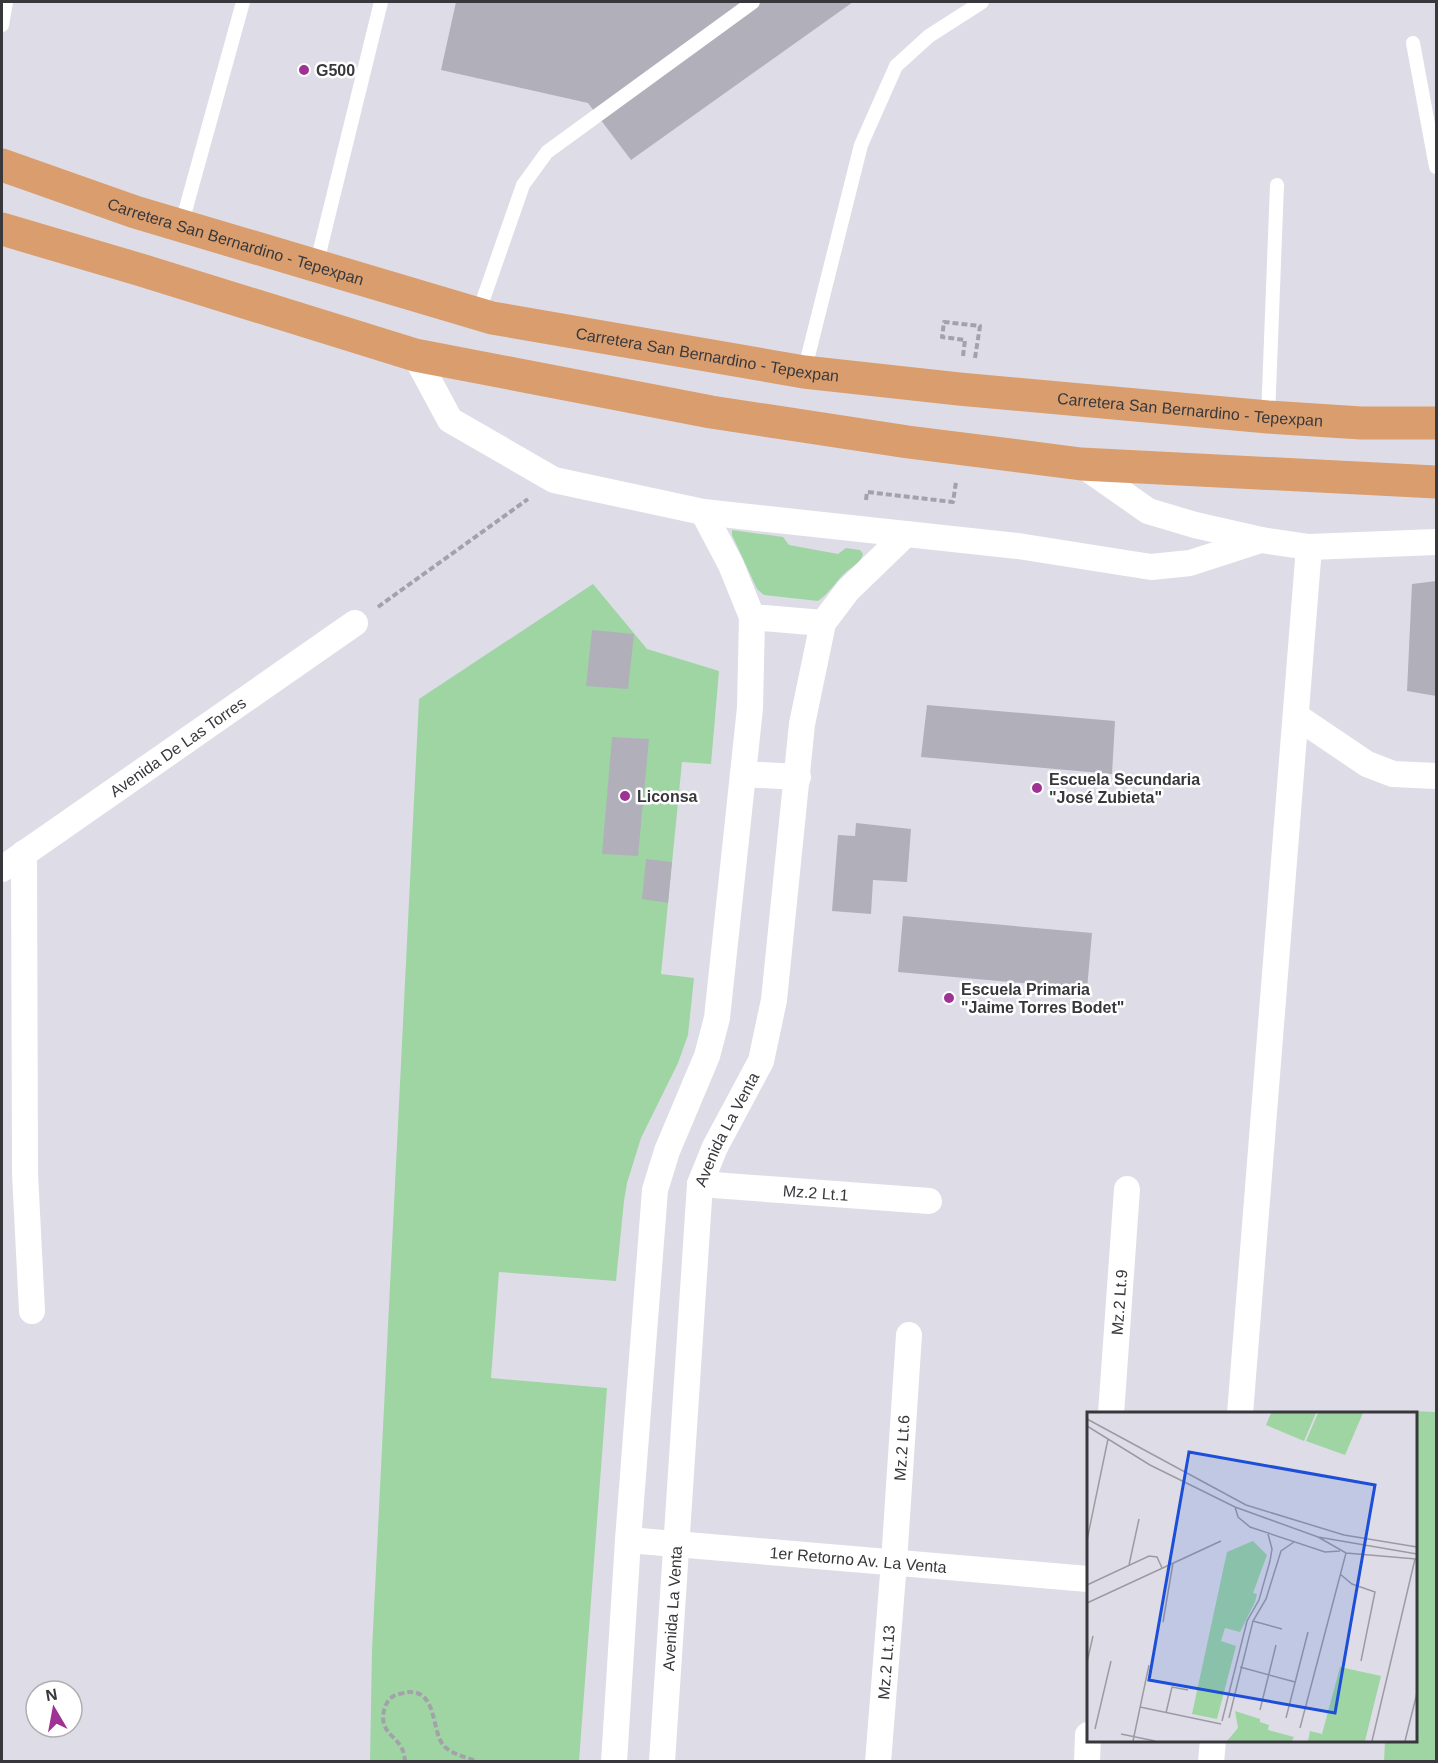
<svg xmlns="http://www.w3.org/2000/svg" width="1438" height="1763" viewBox="0 0 1438 1763" font-family="Helvetica,sans-serif">
	<style>
		.green { fill: #9ed5a3 }
		.building { fill: #b1b0ba }
		.lines { fill: none; stroke-linecap: round; stroke-linejoin: round }
		.path { stroke: #a3a2aa; stroke-width: 4; stroke-dasharray: 6 3; stroke-linecap: butt }
		.lane { stroke: #fff; stroke-width: 14 }
		.street { stroke: #fff; stroke-width: 26 }
		.highway { stroke: #da9e6e; stroke-width: 33 }
		.poi-dot { fill: #9e3393; stroke: #fff; stroke-width: 2 }
		.labels { text-anchor: middle; stroke-width: 5; stroke-linejoin: round; paint-order: stroke }
		.poi-label { font-size: 16px; font-weight: bold; fill: #38383c; stroke: #fff; text-anchor: start }
		.street-label { font-size: 16px; fill: #38383c; stroke: #fff }
		.inset-road { fill: none; stroke: #9c9ba3; stroke-width: 1.5 }
		.view { fill: #1d4ed8; fill-opacity: 0.15; stroke: #1d4ed8; stroke-width: 3 }
		.inset-edge { fill: none; stroke: #38383c; stroke-width: 3 }
	</style>
	<rect width="100%" height="100%" fill="#dedde7"/>
	<path class="green" d="M 732,530 L 783,537 L 789,545 L 838,554 L 846,548 L 860,550 L 863,554 C 861,563 853,566 846,572 C 836,581 829,594 818,601 L 764,595 L 757,589 L 732,535 Z
		M 593,584 L 647,649 L 719,671 L 711,764 L 682,762 L 661,974 L 694,978 L 688,1035 L 678,1063 L 641,1138 L 627,1183 L 624,1201 L 616,1281 L 499,1272 L 491,1378 L 607,1388 L 579,1761 L 370,1762 L 372,1650 L 419,699 Z
		M 1412,1411 L 1436,1412 L 1436,1761 L 1384,1761 L 1385,1741 L 1416,1740 L 1416,1414 L 1412,1413 Z"/>
	<path class="building" d="M 456,2 L 853,2 L 631,160 L 588,103 L 441,70 Z
		M 1436,581 L 1436,696 L 1407,691 L 1412,584 Z
		M 592,630 L 634,634 L 628,689 L 586,686 Z
		M 927,705 L 1115,721 L 1112,774 L 921,757 Z
		M 612,737 L 649,739 L 638,856 L 602,854 Z
		M 856,823 L 911,829 L 907,882 L 873,880 L 871,914 L 832,911 L 838,835 L 855,836 Z
		M 646,859 L 672,862 L 668,903 L 642,899 Z
		M 903,916 L 1092,933 L 1087,989 L 898,972 Z"/>
	<g class="lines">
		<path class="path" d="M 963,356 L 965,340 L 942,337 L 944,322 L 980,326 L 975,358
			M 866,500 L 867,492 L 953,502 L 956,482
			M 378,607 L 528,499
			M 405,1762 C 404,1737 384,1738 383,1718 C 383,1711 386,1701 392,1697 C 396,1694 404,1693 409,1692 C 438,1691 431,1732 444,1746 C 453,1755 467,1757 478,1762"/>
		<path class="lane" d="M 2,25 L 6,2
			M 1413,43 L 1436,167
			M 181,226 L 243,2
			M 316,266 L 381,2
			M 478,314 L 523,185 L 547,152 L 753,2
			M 804,372 L 861,145 L 896,66 L 929,36 L 982,2
			M 1268,417 L 1277,185"/>
		<g class="street">
			<path d="M 415,355 L 450,420 L 554,480 L 703,512 L 1018,546 L 1151,567 L 1190,563 L 1261,540"/>
			<path d="M 1081,464 L 1148,511 L 1195,525 L 1261,540 L 1309,547 L 1436,542"/>
			<path d="M 752,617 L 823,623"/>
			<path d="M 1296,716 L 1367,764 L 1393,774 L 1436,776"/>
			<path d="M 743,774 L 798,777"/>
			<path d="M 24,853 L 25,1173 L 32,1311"/>
			<path id="s1" d="M 2,869 L 355,623"/>
			<path id="s2" d="M 700,1184 L 929,1201"/>
			<path id="s3" d="M 1111,1414 L 1127,1189"/>
			<path d="M 1240,1414 L 1309,547"/>
			<path id="s4" d="M 628,1540 L 1088,1579"/>
			<path d="M 614,1762 L 628,1540 L 655,1190 L 667,1151 L 707,1056 L 717,1018 L 750,708 L 752,617 L 731,565 L 703,512"/>
			<path id="s5" d="M 662,1762 L 700,1184 L 715,1147 L 761,1061 L 774,1000 L 802,724 L 823,623 L 848,590 L 906,534"/>
			<path id="s6" d="M 878,1762 L 894,1562 L 909,1335"/>
			<path d="M 1087,1762 L 1088,1735"/>
			<path d="M 1211,1762 L 1213,1740"/>
		</g>
		<g class="highway">
			<path id="s7" d="M 2,165 L 135,212 L 492,318 L 804,372 L 959,389 L 1268,417 L 1361,423 L 1436,423"/>
			<path d="M 2,229 L 141,270 L 415,355 L 711,412 L 908,442 L 1081,464 L 1436,482"/>
		</g>
	</g>
	<g class="poi-dot">
		<circle cx="304" cy="70" r="6"/>
		<circle cx="1037" cy="788" r="6"/>
		<circle cx="625" cy="796" r="6"/>
		<circle cx="949" cy="998" r="6"/>
	</g>
	<g class="labels">
		<g class="poi-label">
			<text x="316" y="76">G500</text>
			<text x="1049" y="785">Escuela Secundaria<tspan x="1049" dy="18">"José Zubieta"</tspan></text>
			<text x="637" y="802">Liconsa</text>
			<text x="961" y="995">Escuela Primaria<tspan x="961" dy="18">"Jaime Torres Bodet"</tspan></text>
		</g>
		<g class="street-label">
			<text dy="6" stroke="none"><textPath href="#s7" startOffset="246">Carretera San Bernardino - Tepexpan</textPath></text>
			<text dy="6" stroke="none"><textPath href="#s7" startOffset="732">Carretera San Bernardino - Tepexpan</textPath></text>
			<text dy="6" stroke="none"><textPath href="#s7" startOffset="1218">Carretera San Bernardino - Tepexpan</textPath></text>
			<text dy="6" stroke="none"><textPath href="#s1" startOffset="214">Avenida De Las Torres</textPath></text>
			<text dy="6" stroke="none"><textPath href="#s5" startOffset="640">Avenida La Venta</textPath></text>
			<text dy="6" stroke="none"><textPath href="#s2" startOffset="116">Mz.2 Lt.1</textPath></text>
			<text dy="6" stroke="none"><textPath href="#s3" startOffset="112">Mz.2 Lt.9</textPath></text>
			<text dy="6" stroke="none"><textPath href="#s6" startOffset="315">Mz.2 Lt.6</textPath></text>
			<text dy="6" stroke="none"><textPath href="#s4" startOffset="231">1er Retorno Av. La Venta</textPath></text>
			<text dy="6" stroke="none"><textPath href="#s5" startOffset="154">Avenida La Venta</textPath></text>
			<text dy="6" stroke="none"><textPath href="#s6" startOffset="100">Mz.2 Lt.13</textPath></text>
		</g>
	</g>
	<g transform="translate(1087 1412)">
		<rect width="330" height="330" fill="#dedde7"/>
		<path d="M 184,1 L 229,1 L 217,29 L 179,13 ZM 231,1 L 276,1 L 258,43 L 219,29 ZM 166,129 L 180,143 L 166,181 L 170,182 L 168,190 L 153,220 L 138,216 L 134,229 L 149,234 L 130,307 L 105,302 L 140,140 ZM 253,255 L 294,264 L 278,329 L 221,329 L 223,319 L 235,322 ZM 148,299 L 173,307 L 173,310 L 182,313 L 181,318 L 207,325 L 205,329 L 140,329 L 151,316 Z" fill="#9ed5a3"/>
		<path class="inset-road" d="M 0,7 L 159,93 L 257,123 L 330,135M 0,14 L 63,53 L 148,95 L 231,125 L 330,142M 148,95 L 151,105 L 163,115 L 238,140 L 253,139M 231,125 L 259,141 L 329,147M 0,128 L 21,27M 42,153 L 52,107M 253,162 L 265,172 L 288,180 L 274,249M 0,173 L 62,144 L 70,145 L 75,156M 0,191 L 134,129M 166,209 L 195,217M 76,210 L 86,151M 0,250 L 6,224M 153,255 L 208,270M 53,295 L 134,312M 173,298 L 189,233M 79,301 L 85,275 L 101,278M 142,306 L 166,209 L 179,187 L 194,139 L 207,130M 199,306 L 221,220M 135,309 L 160,209 L 172,188 L 183,149 L 185,137 L 181,122M 213,316 L 259,141M 8,317 L 24,249M 34,322 L 68,329M 46,329 L 62,253M 285,329 L 328,147M 318,329 L 330,281"/>
		<path class="view" d="M 102,40 L 288,73 L 248,301 L 62,268 Z"/>
		<rect width="330" height="330" class="inset-edge"/>
	</g>
	<rect width="1438" height="1763" fill="none" stroke="#38383c" stroke-width="6"/>
	<g transform="translate(54 1709) rotate(350)"><circle r="28" fill="#ffffff" stroke="#afafb1" stroke-width="1.5"/>
	<path d="M0-4.5L10 22L0 15L-10 22Z" fill="#9e3393"/>
	<text y="-9" font-size="16" font-weight="bold" text-anchor="middle" fill="#38383c">N</text>
	</g>
</svg>
